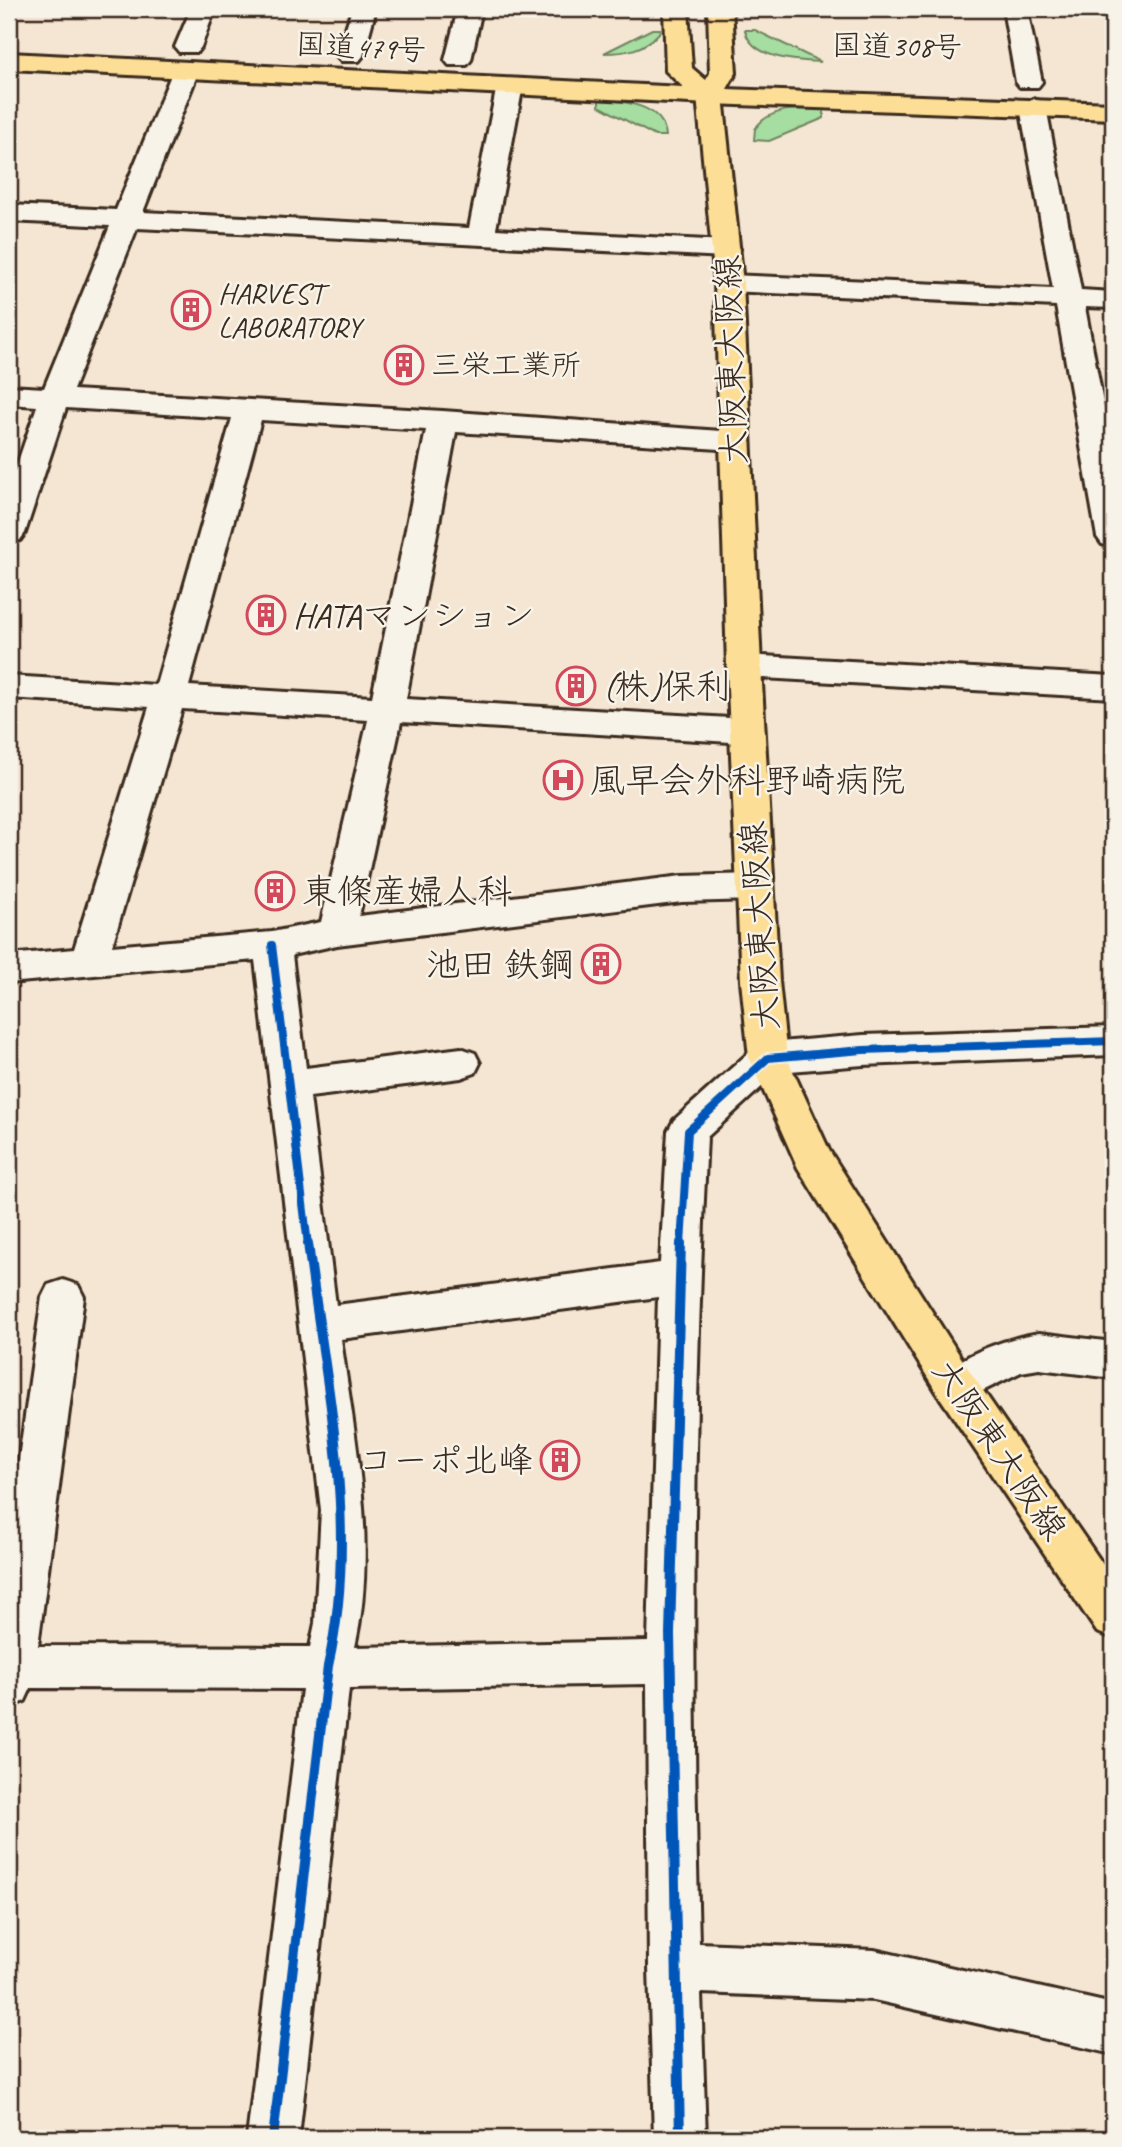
<svg xmlns="http://www.w3.org/2000/svg" width="1122" height="2147" viewBox="0 0 1122 2147" font-family="Caveat,'Klee One',sans-serif">
	<style>
		.green { fill: #a6dda1; stroke: #708460; stroke-width: 2 }
		.lines { fill: none; stroke-linecap: round; stroke-linejoin: round }
		.street-casing { stroke: #3b2a1e; stroke-width: 6 }
		.primary-casing { stroke: #3b2a1e; stroke-width: 6 }
		.highway-casing { stroke: #3b2a1e; stroke-width: 6 }
		.street { fill: #f7f3e8; fill-rule: evenodd }
		.primary { fill: #fcde96; fill-rule: evenodd }
		.highway { fill: #fcde96; fill-rule: evenodd }
		.cycleway-far1-casing { stroke: #f7f3e8; stroke-width: 12 }
		.cycleway-casing { stroke: #f7f3e8; stroke-width: 15 }
		.cycleway-far1 { stroke: #0057b8; stroke-width: 8 }
		.cycleway { stroke: #0057b8; stroke-width: 10 }
		.labels { text-anchor: middle; stroke-width: 5; stroke-linejoin: round; paint-order: stroke }
		.far-street-label { font-size: 30px; fill: #3b2a1e; stroke: #f7f3e8 }
		.far-poi-label { font-size: 30px; fill: #3b2a1e; stroke: #f7f3e8; text-anchor: start }
		.street-label { font-size: 35px; fill: #3b2a1e; stroke: #f7f3e8 }
		.poi-label { font-size: 35px; fill: #3b2a1e; stroke: #f7f3e8; text-anchor: start }
	</style>
	<rect width="100%" height="100%" fill="#f4e6d2"/>
	<filter id="ink" filterUnits="userSpaceOnUse"><feTurbulence type="fractalNoise" baseFrequency=".0143" numOctaves="2"/><feDisplacementMap in="SourceGraphic" scale="14" xChannelSelector="R" yChannelSelector="G"/><feConvolveMatrix kernelMatrix="1 2 1 2 8 2 1 2 1" color-interpolation-filters="sRGB"/></filter>
	<g filter="url(#ink)">
		<path class="green" d="M 652,29 L 660,29 L 659,33 C 644,50 626,53 604,53 Z
			M 745,30 L 755,30 L 821,62 C 797,61 751,59 745,30 Z
			M 599,99 C 624,101 664,105 666,136 L 655,136 L 599,106 Z
			M 824,109 L 824,118 L 769,141 L 754,140 L 755,129 C 769,107 800,108 824,109 Z"/>
		<g class="lines">
			<defs>
				<path id="street" d="M 191,9 L 215,9 L 201,47 L 197,52 L 179,52 L 175,47 Z
					M 352,9 L 376,9 L 363,56 L 359,61 L 341,61 L 337,56 Z
					M 458,9 L 482,9 L 471,60 L 467,65 L 449,65 L 445,60 Z
					M 1003,9 L 1027,9 L 1042,82 L 1038,87 L 1020,87 L 1016,82 Z
					M 186,62 L 195,65 L 199,70 L 143,212 L 469,228 L 497,85 L 501,80 L 519,80 L 523,85 L 496,229 L 726,241 L 736,243 L 740,249 L 736,255 L 726,257 L 137,228 L 73,390 L 443,411 L 735,432 L 746,435 L 750,441 L 746,447 L 735,450 L 456,432 L 406,699 L 747,719 L 759,723 L 764,731 L 759,739 L 747,743 L 401,722 L 359,916 L 682,876 L 755,874 L 768,878 L 773,887 L 768,896 L 755,900 L 682,902 L 337,945 L 292,955 L 306,1068 L 461,1048 L 475,1053 L 480,1063 L 475,1073 L 461,1078 L 310,1097 L 336,1305 L 660,1263 L 668,1131 L 674,1120 L 754,1048 L 768,1043 L 863,1035 L 1113,1027 L 1113,1055 L 863,1065 L 778,1072 L 707,1137 C 693,1406 691,1674 699,1943 L 874,1950 L 1113,2004 L 1113,2054 L 874,2000 L 701,1993 L 706,2138 L 654,2138 L 649,1967 L 647,1684 L 349,1689 L 299,2138 L 247,2138 L 302,1689 L 31,1688 L 25,1701 L 9,1707 L 9,1528 L 42,1297 L 48,1285 L 63,1280 L 78,1285 L 84,1297 L 38,1646 L 310,1647 L 315,1623 L 321,1510 L 255,960 L 9,983 L 9,955 L 74,949 L 149,707 L 9,698 L 9,676 L 156,685 L 232,418 L 66,408 L 25,533 L 20,540 L 9,543 L 9,488 L 37,406 L 9,404 L 9,386 L 44,388 L 110,226 L 9,221 L 9,205 L 116,210 L 173,70 L 177,65 ZM 261,420 L 426,430 L 372,697 L 189,686 ZM 182,709 L 368,720 L 321,922 L 272,932 L 112,946 ZM 658,1297 L 648,1641 L 355,1647 C 378,1546 355,1440 341,1339 Z
					M 1033,99 L 1042,102 L 1046,107 L 1081,290 L 1113,292 L 1113,308 L 1085,307 L 1113,456 L 1113,547 L 1102,544 L 1097,537 L 1056,306 L 729,291 L 719,289 L 715,283 L 719,277 L 729,275 L 1053,289 L 1020,107 L 1024,102 Z
					M 744,655 L 1113,676 L 1113,698 L 744,677 L 732,674 L 727,666 L 732,658 Z
					M 1039,1333 L 1113,1342 L 1113,1378 L 1039,1369 L 1021,1372 L 956,1404 L 941,1399 L 935,1386 C 949,1357 1008,1338 1039,1333 Z"/>
				<path id="primary" d="M 710,88 L 719,91 L 723,96 L 743,283 L 761,666 L 779,981 L 787,1058 L 829,1150 L 971,1373 L 1113,1579 L 1113,1638 L 1097,1632 L 941,1399 L 798,1168 L 749,1058 L 741,981 L 727,666 L 715,283 L 697,96 L 701,91 Z"/>
				<path id="highway" d="M 664,9 L 688,9 L 692,68 L 706,80 L 710,73 L 708,9 L 732,9 L 736,73 L 727,89 L 1113,103 L 1113,119 L 710,104 L 9,69 L 9,53 L 683,87 L 666,71 Z"/>
			</defs>
			<use href="#street" class="street-casing"/>
			<use href="#primary" class="primary-casing"/>
			<use href="#highway" class="highway-casing"/>
			<use href="#street" class="street"/>
			<use href="#primary" class="primary"/>
			<use href="#highway" class="highway"/>
			<defs>
				<path id="cycleway-far1" d="M 272,945 L 308,1245
					M 681,1245 L 688,1131 L 768,1058 L 863,1050 L 1113,1041"/>
				<path id="cycleway" d="M 273,2138 L 328,1666 C 360,1527 325,1383 308,1243
					M 680,2138 L 670,1634 L 681,1243"/>
			</defs>
			<use href="#cycleway-far1" class="cycleway-far1-casing"/>
			<use href="#cycleway" class="cycleway-casing"/>
			<use href="#cycleway-far1" class="cycleway-far1"/>
			<use href="#cycleway" class="cycleway"/>
		</g>
	</g>
	<defs>
		<symbol id="building-ring" viewBox="-11 -11 22 22"><circle r="9.5" fill="#f7f3e8" stroke="#d1495b" stroke-width="1.5"/><path d="M-4-6H4V6H1V3H-1V6H-4ZM-2.5-4.3h1.7v1.8h-1.7ZM.8-4.3h1.7v1.8H.8ZM-2.5-1h1.7V.8h-1.7ZM.8-1h1.7V.8H.8Z" fill="#d1495b"/></symbol>
		<symbol id="hospital-ring" viewBox="-11 -11 22 22"><circle r="9.5" fill="#f7f3e8" stroke="#d1495b" stroke-width="1.5"/><path d="M-5-5h3v3.5h4V-5h3V5h-3V1.5h-4V5h-3Z" fill="#d1495b"/></symbol>
	</defs>
	<g fill-rule="evenodd">
		<use href="#building-ring" x="169" y="288" width="44" height="44"/>
		<use href="#building-ring" x="382" y="343" width="44" height="44"/>
		<use href="#building-ring" x="244" y="593" width="44" height="44"/>
		<use href="#building-ring" x="554" y="664" width="44" height="44"/>
		<use href="#hospital-ring" x="541" y="758" width="44" height="44"/>
		<use href="#building-ring" x="253" y="869" width="44" height="44"/>
		<use href="#building-ring" x="579" y="942" width="44" height="44"/>
		<use href="#building-ring" x="538" y="1438" width="44" height="44"/>
	</g>
	<g class="labels">
		<g class="far-street-label">
			<text transform="translate(897 46) rotate(1)" y="10">国道308号</text>
			<text transform="translate(361 47) rotate(3)" y="10">国道479号</text>
		</g>
		<g class="far-poi-label">
			<text x="218" y="303">HARVEST<tspan x="218" dy="34">LABORATORY</tspan></text>
			<text x="431" y="375">三栄工業所</text>
		</g>
		<g class="street-label">
			<text transform="translate(730 360) rotate(-92)" y="12">大阪東大阪線</text>
			<text transform="translate(759 926) rotate(-94)" y="12">大阪東大阪線</text>
			<text transform="translate(1000 1449) rotate(56)" y="12">大阪東大阪線</text>
		</g>
		<g class="poi-label">
			<text x="293" y="627">HATAマンション</text>
			<text x="603" y="698">(株)保利</text>
			<text x="590" y="792">風早会外科野崎病院</text>
			<text x="302" y="903">東條産婦人科</text>
			<text x="574" y="976" text-anchor="end">池田 鉄鋼</text>
			<text x="533" y="1472" text-anchor="end">コーポ北峰</text>
		</g>
	</g>
	<rect width="1122" height="2147" fill="none" stroke="#f7f3e8" stroke-width="35"/>
	<rect x="18" y="18" width="1087" height="2112" fill="none" stroke="#3b2a1e" stroke-width="2.5" filter="url(#ink)"/>
</svg>
